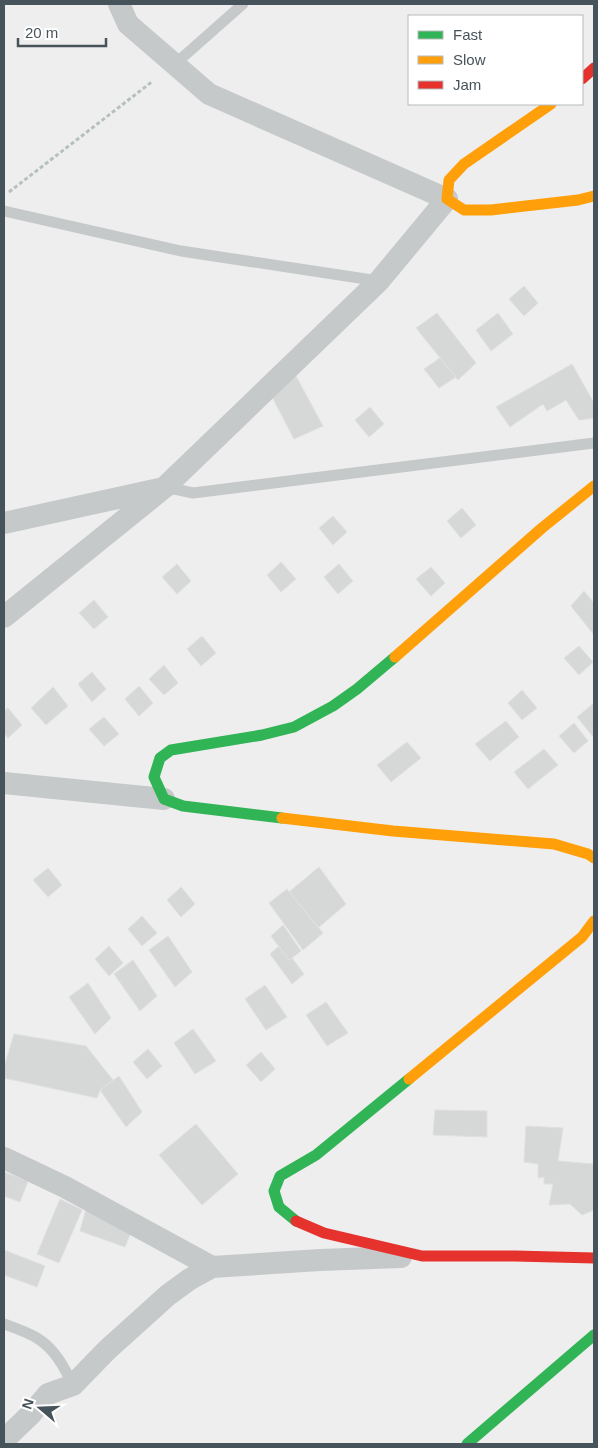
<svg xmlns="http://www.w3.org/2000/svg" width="598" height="1448" viewBox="0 0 598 1448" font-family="Helvetica,sans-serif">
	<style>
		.building { fill: #d6d7d7; stroke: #e0e0e1 }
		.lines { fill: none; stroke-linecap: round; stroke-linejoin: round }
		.path { stroke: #b5c1bc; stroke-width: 3; stroke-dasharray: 4 2.5; stroke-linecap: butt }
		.lane { stroke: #c6c9ca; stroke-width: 11 }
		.street { stroke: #c6c9ca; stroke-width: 22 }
		.fast { stroke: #30b455; stroke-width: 11 }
		.slow { stroke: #ff9f0a; stroke-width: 11 }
		.jam { stroke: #e5322d; stroke-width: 11 }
	</style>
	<rect width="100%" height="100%" fill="#efeeee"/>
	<path class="building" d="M 524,286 L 538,303 L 524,316 L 509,299 Z
		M 437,313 L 476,363 L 458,380 L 416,328 Z
		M 498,313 L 513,334 L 491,351 L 476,330 Z
		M 440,358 L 456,377 L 439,388 L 424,369 Z
		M 572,364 L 594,403 L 594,418 L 579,420 L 566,400 L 547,411 L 543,404 L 510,427 L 496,407 Z
		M 296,376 L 323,426 L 294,439 L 271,395 Z
		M 370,407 L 384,424 L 369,437 L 355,420 Z
		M 462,508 L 476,525 L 461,538 L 447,521 Z
		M 333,516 L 347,532 L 333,545 L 319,528 Z
		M 281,562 L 296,579 L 281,592 L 267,575 Z
		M 177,564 L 191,581 L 177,594 L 162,577 Z
		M 339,564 L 353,581 L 338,594 L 324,577 Z
		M 431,567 L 445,583 L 431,596 L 416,579 Z
		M 584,591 L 594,603 L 594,635 L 571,606 Z
		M 94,600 L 108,617 L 94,629 L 79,613 Z
		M 202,636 L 216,653 L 201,666 L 187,649 Z
		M 579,646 L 593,662 L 579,675 L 564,658 Z
		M 164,665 L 178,683 L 164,695 L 149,679 Z
		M 92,672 L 106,689 L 92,702 L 78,684 Z
		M 139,686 L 153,703 L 139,716 L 125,699 Z
		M 53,687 L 68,706 L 46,725 L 31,708 Z
		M 522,690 L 537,708 L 522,720 L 508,703 Z
		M 594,703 L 594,738 L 577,717 Z
		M 8,708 L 22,725 L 8,738 L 4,733 L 4,711 Z
		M 104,717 L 119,734 L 104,746 L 89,729 Z
		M 506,721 L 519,737 L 490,761 L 475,744 Z
		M 574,723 L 588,741 L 574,753 L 559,736 Z
		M 407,742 L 421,758 L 391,782 L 377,765 Z
		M 544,749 L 558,765 L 528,789 L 514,772 Z
		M 319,867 L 346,904 L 318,928 L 289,892 Z
		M 48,868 L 62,885 L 48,897 L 33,880 Z
		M 181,887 L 195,904 L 181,917 L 167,900 Z
		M 287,889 L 323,933 L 303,950 L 269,903 Z
		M 142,916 L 157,933 L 142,946 L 128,929 Z
		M 283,925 L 301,951 L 289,960 L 271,936 Z
		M 168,936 L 192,972 L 175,987 L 149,950 Z
		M 109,946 L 123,963 L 109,976 L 95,959 Z
		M 279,946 L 289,960 L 292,958 L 304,974 L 292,984 L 270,954 Z
		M 133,960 L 157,996 L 140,1011 L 114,974 Z
		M 88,983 L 111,1018 L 95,1034 L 69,997 Z
		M 265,985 L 287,1017 L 266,1030 L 245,999 Z
		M 326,1002 L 348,1033 L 327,1046 L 306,1015 Z
		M 193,1029 L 216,1061 L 195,1074 L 174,1043 Z
		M 14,1034 L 86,1046 L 113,1080 L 100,1090 L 97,1098 L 4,1078 L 4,1067 Z
		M 148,1049 L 162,1066 L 147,1079 L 133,1062 Z
		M 261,1052 L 275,1069 L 261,1082 L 246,1065 Z
		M 119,1076 L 142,1112 L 126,1127 L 100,1090 Z
		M 435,1110 L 487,1111 L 487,1137 L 433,1135 Z
		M 196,1124 L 238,1174 L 202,1205 L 159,1155 Z
		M 526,1126 L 563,1128 L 558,1161 L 594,1164 L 594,1210 L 582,1215 L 570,1204 L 549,1205 L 553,1184 L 544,1184 L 544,1177 L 538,1178 L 538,1164 L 524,1162 Z
		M 4,1172 L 28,1181 L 20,1202 L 4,1196 Z
		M 60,1199 L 82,1210 L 59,1263 L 37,1254 Z
		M 86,1209 L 133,1227 L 125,1247 L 80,1231 Z
		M 4,1250 L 45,1266 L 37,1287 L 4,1275 Z"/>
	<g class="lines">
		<path class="path" d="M 9,192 L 153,81"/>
		<path class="lane" d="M 175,64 L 243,4
			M 4,211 L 181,251 L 379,281
			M 165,487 L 193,493 L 594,443
			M 4,1324 C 15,1328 27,1332 37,1338 C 55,1349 64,1367 73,1385"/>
		<path class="street" d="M 4,523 L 159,489
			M 4,617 L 165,487 L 379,281 L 447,199 L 209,94 L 128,24 L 119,4
			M 4,783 L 164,799
			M 4,1158 L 65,1187 L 212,1267 L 320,1260 L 401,1257
			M 4,1440 L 31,1414 L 48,1394 L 73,1385 L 107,1350 L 168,1295 L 190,1279 L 212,1267"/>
		<path class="fast" d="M 282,818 L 183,806 L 164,799 L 154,777 L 160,758 L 171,750 L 262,735 L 294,727 L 333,706 L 357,689 L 395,657
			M 296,1221 L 279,1207 L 274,1191 L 280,1176 L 316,1155 L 409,1079
			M 467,1444 L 594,1335"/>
		<path class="slow" d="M 551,104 L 464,164 L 449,180 L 447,199 L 464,210 L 491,210 L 578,200 L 594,196
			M 395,657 L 542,528 L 594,486
			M 282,818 L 393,831 L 554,844 L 588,854 L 594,858
			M 409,1079 L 582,937 L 594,921"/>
		<path class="jam" d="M 582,79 L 594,68
			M 296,1221 L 324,1233 L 422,1256 L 515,1256 L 594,1258"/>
	</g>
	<rect width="598" height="1448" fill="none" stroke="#47535a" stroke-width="10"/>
	<rect x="408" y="15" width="175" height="90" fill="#ffffff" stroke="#b5babd"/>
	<rect x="418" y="31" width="25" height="8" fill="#30b455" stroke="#b5babd"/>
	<text x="453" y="40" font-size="15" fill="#47535a">Fast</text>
	<rect x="418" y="56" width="25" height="8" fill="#ff9f0a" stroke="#b5babd"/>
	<text x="453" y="65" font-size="15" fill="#47535a">Slow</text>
	<rect x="418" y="81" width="25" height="8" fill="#e5322d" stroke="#b5babd"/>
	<text x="453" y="90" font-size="15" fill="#47535a">Jam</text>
	<g transform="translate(40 1408) rotate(289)" stroke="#ffffff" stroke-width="4" paint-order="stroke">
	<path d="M0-4L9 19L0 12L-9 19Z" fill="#47535a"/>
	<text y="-8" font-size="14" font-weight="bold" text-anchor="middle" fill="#47535a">N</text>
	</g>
	<path d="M18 38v8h88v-8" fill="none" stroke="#47535a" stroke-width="2.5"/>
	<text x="25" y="38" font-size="15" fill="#47535a" stroke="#ffffff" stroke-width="4" paint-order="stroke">20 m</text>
</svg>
